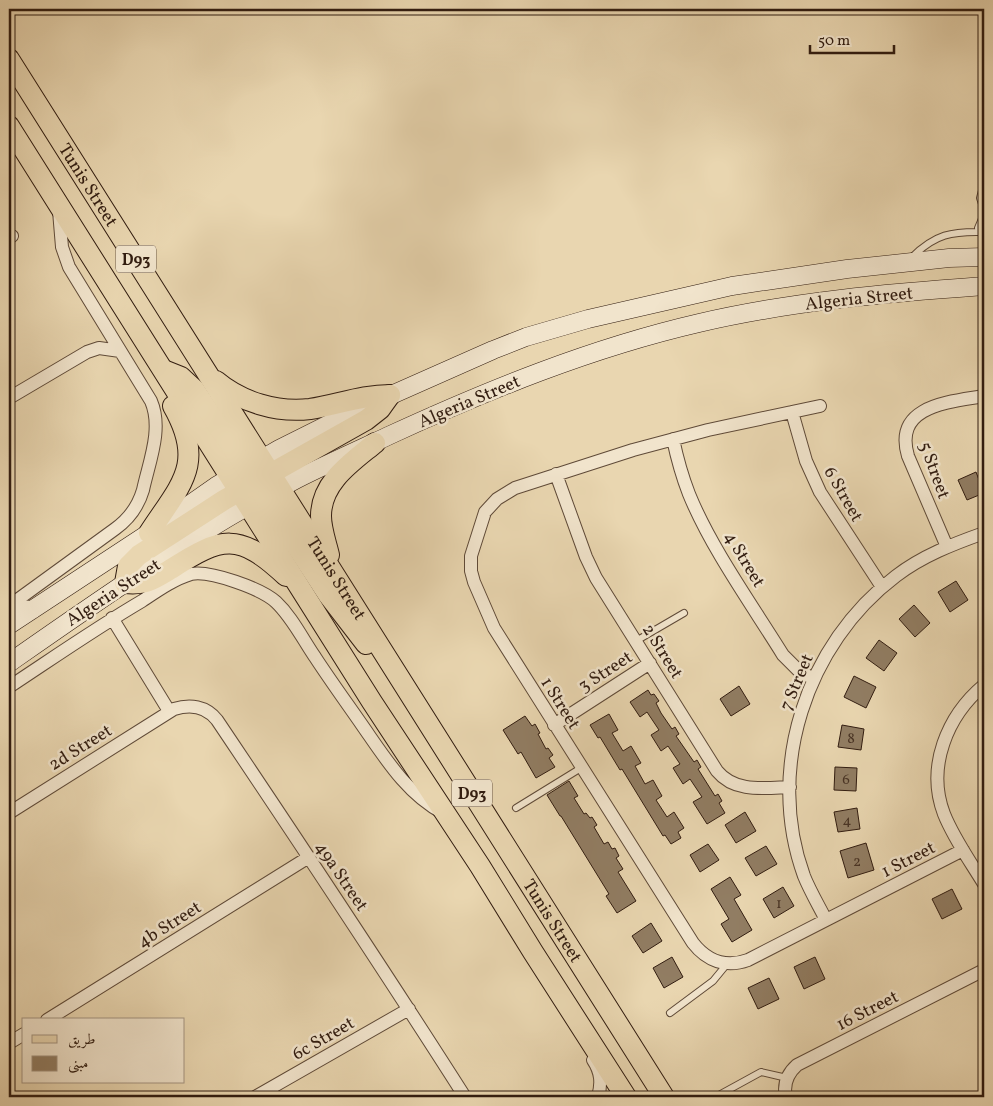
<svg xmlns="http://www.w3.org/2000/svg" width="993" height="1106" viewBox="0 0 993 1106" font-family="Vollkorn,Amiri,serif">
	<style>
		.building { fill: #917d63; stroke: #311c10 }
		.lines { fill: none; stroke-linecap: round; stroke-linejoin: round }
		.lane-casing { stroke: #5f4a38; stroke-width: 8 }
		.street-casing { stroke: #5f4a38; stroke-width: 14 }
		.secondary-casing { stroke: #311c10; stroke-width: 19 }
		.primary-casing { stroke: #311c10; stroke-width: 22 }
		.lane { stroke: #f1e4cc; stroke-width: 6 }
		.street { stroke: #f1e4cc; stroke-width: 12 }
		.secondary { stroke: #f1e4cc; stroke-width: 18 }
		.primary { stroke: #e9d6b0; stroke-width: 20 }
		.labels { text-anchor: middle; stroke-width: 5; stroke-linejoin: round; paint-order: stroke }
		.number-label { font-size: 15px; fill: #493425 }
		.shield { fill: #f1e4cc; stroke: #6b5848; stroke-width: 1 }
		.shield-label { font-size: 16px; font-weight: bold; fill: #311c10 }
		.street-label { font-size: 18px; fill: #311c10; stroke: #f1e4cc }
	</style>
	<rect width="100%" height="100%" fill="#e9d6b0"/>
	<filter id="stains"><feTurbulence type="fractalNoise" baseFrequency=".004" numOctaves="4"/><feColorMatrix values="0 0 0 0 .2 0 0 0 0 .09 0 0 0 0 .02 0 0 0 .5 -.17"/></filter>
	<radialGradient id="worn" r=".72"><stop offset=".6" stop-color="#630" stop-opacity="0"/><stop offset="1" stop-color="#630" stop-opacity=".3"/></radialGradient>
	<path class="building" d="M 976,472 L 984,493 L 967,500 L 958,480 Z
		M 956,581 L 968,600 L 950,612 L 938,592 Z
		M 914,605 L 930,623 L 915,637 L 899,619 Z
		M 879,640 L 897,653 L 884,671 L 866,658 Z
		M 854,676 L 876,687 L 866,708 L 844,697 Z
		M 739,686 L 750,704 L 731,716 L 720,699 Z
		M 648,690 L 651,695 L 654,694 L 659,701 L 656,703 L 661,713 L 672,729 L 675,727 L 679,734 L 676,736 L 694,762 L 697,760 L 701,767 L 698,769 L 715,796 L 718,794 L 722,801 L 719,803 L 725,813 L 707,824 L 693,802 L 702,797 L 690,779 L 683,784 L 673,768 L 680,764 L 668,746 L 661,751 L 651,735 L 659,730 L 647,712 L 640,717 L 630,702 Z
		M 609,714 L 618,730 L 612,733 L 623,751 L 631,746 L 641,763 L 635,766 L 645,784 L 653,780 L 662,796 L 656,800 L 667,817 L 674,812 L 684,828 L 678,832 L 681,838 L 671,844 L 665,835 L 663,836 L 622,769 L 620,770 L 600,737 L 598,738 L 590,725 Z
		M 525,716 L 532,726 L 535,724 L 540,733 L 538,734 L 546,749 L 548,748 L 553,755 L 549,758 L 555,767 L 536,778 L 521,752 L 518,754 L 503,730 Z
		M 842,725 L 864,729 L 861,750 L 838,747 Z
		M 835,767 L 857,768 L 856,791 L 834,790 Z
		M 569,781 L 578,796 L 574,798 L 584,814 L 586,813 L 590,818 L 592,817 L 597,825 L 594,827 L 604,844 L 608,842 L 612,849 L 615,848 L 619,856 L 616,858 L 623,869 L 618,872 L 636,901 L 617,913 L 606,896 L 609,894 L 561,816 L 560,816 L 547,795 Z
		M 857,808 L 860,829 L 838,832 L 834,812 Z
		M 745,812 L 756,831 L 736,843 L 725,825 Z
		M 866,843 L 874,870 L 848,878 L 840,851 Z
		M 708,844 L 719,860 L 700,872 L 690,855 Z
		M 766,846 L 777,864 L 756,876 L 745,858 Z
		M 730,877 L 741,895 L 734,899 L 752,930 L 732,942 L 721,924 L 729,919 L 711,889 Z
		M 783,887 L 794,906 L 774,918 L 763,899 Z
		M 952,889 L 962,909 L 942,919 L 932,899 Z
		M 651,923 L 662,941 L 643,953 L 632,936 Z
		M 672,957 L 683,977 L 664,988 L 653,968 Z
		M 815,957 L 825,979 L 804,989 L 794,967 Z
		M 769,978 L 779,999 L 758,1009 L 748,988 Z"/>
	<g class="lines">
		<defs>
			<path id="lane" d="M 984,183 L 980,198 L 984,210
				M 979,232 L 978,228 L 984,214
				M 911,258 C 935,234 952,231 984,232
				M 636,641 L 684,613
				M 516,808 L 581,768
				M 670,1013 L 713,981 L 727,964
				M 719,1095 L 761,1072 L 787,1078"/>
			<path id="street" d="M 9,238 L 12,236
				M 9,398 L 87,352 L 99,348 L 120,351
				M 820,406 L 708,430 L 633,450 L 515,488 L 497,499 L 485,512 L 471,556 L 471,571 L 474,582 L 494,628 L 693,943 C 707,961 726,968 748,960 L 963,850
				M 792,412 L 806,461 L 820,492 L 882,587
				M 673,439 C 677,458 682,476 689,494 C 711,548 752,605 783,655 L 799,671 L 814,679
				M 556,474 L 586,557 L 596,578 L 717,771 C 735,793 764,788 790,787
				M 947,547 L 908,456 C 893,405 950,402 984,396
				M 9,606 L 115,529 C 129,519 138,507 143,490 C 149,462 163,429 151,401 L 69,267 L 62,247 L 59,211
				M 112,618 L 169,711
				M 984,685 C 947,716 926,767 944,814 C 954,839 970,861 984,884
				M 9,687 C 53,658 96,628 142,601 C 157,591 174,579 191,574 C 210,570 262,589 276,602 C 292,617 302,638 315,657 C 330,680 346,702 362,725 C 385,758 407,794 443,813
				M 554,725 L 650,663
				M 9,813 L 174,709 C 190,704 206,706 217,720 C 301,845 384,970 465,1097
				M 826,920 C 819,906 810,891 804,876 C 765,769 806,644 896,576 C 922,556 953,544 984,533
				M 47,1020 L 309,857
				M 9,1043 L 24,1034
				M 593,1060 C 601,1072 602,1083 598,1097
				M 255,1097 L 409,1009
				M 786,1097 C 783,1084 787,1074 797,1065 L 984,970"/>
			<path id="secondary" d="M 9,608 L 32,610
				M 9,625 L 149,533 L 216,486 L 279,449 L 353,412 L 493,350 L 526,337 L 588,319 L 732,286 L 847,269 L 949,258 L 984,257
				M 9,663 C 102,598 196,532 297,479 C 327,464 358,450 388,436 C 488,390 591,348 699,323 C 793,301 888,293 984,286"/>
			<g id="primary">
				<path id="s1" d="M 9,59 L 664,1097"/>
				<path d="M 9,126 L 372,702 L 480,866 L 533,952 L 626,1097"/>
				<path d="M 166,371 L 181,377 L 194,389 L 329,596 L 366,644"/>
				<path d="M 216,381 C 241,402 277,413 310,409 C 337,405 362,395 390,395"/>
				<path d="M 149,533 C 181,484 206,464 173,406"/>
				<path d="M 329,555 C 326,542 321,529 321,516 C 321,482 352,462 375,443"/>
				<path d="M 286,576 C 239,532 222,536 171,569 C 153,580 146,585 125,583 L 128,566 L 139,555 L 224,500 L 366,420 L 380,409 L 390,395"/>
			</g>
		</defs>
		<use href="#lane" class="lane-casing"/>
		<use href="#street" class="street-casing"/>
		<use href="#secondary" class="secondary-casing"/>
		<use href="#primary" class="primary-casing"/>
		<use href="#lane" class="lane"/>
		<use href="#street" class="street"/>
		<use href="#secondary" class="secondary"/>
		<use href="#primary" class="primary"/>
	</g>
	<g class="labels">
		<g class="number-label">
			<text x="851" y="743">8</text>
			<text x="846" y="784">6</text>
			<text x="847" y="825">4</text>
			<text x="857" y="866">2</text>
			<text x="779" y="908">1</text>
		</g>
		<g class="shield">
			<rect x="116" y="245.5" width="40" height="27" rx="4"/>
			<rect x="452" y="779.5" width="40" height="27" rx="4"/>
		</g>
		<g class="shield-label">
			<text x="136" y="265">D93</text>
			<text x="472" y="799">D93</text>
		</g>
		<g class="street-label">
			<text dy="6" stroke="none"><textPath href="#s1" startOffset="149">Tunis Street</textPath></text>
			<text transform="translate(859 298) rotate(-6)" y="6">Algeria Street</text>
			<text transform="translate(469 401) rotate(-23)" y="6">Algeria Street</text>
			<text transform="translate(935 470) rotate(70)" y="6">5 Street</text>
			<text transform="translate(844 494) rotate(60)" y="6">6 Street</text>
			<text transform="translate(745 559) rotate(59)" y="6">4 Street</text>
			<text dy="6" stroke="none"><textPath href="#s1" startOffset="614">Tunis Street</textPath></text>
			<text transform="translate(113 592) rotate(-33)" y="6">Algeria Street</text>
			<text transform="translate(663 651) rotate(58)" y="6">2 Street</text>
			<text transform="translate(605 671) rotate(-33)" y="6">3 Street</text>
			<text transform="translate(796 682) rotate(-67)" y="6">7 Street</text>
			<text transform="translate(561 703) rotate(58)" y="6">1 Street</text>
			<text transform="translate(80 747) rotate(-32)" y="6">2d Street</text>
			<text transform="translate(908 859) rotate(-27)" y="6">1 Street</text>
			<text transform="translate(342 876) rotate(56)" y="6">49a Street</text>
			<text dy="6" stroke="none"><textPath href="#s1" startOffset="1019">Tunis Street</textPath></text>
			<text transform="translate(169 924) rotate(-32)" y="6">4b Street</text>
			<text transform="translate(867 1010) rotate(-27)" y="6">16 Street</text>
			<text transform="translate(323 1038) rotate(-30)" y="6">6c Street</text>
		</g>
	</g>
	<rect width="993" height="1106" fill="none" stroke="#e9d6b0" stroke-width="30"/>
	<rect x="10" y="10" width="973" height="1086" fill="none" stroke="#311c10" stroke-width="2.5"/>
	<rect x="15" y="15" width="963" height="1076" fill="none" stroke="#311c10"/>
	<rect x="22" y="1018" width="162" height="65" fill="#f1e4cc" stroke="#a49481"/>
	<rect x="32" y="1035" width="25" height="8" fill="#e9d6b0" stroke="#a49481"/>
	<text x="68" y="1044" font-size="15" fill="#311c10">طريق</text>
	<rect x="32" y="1056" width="25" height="15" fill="#917d63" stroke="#a49481"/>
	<text x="68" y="1068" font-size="15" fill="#311c10">مبنى</text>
	<path d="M810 45v8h84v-8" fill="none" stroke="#311c10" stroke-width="2.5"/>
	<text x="818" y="45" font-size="15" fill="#311c10" stroke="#f1e4cc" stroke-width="4" paint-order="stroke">50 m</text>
	<rect width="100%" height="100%" filter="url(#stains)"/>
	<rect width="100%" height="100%" fill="url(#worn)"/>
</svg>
